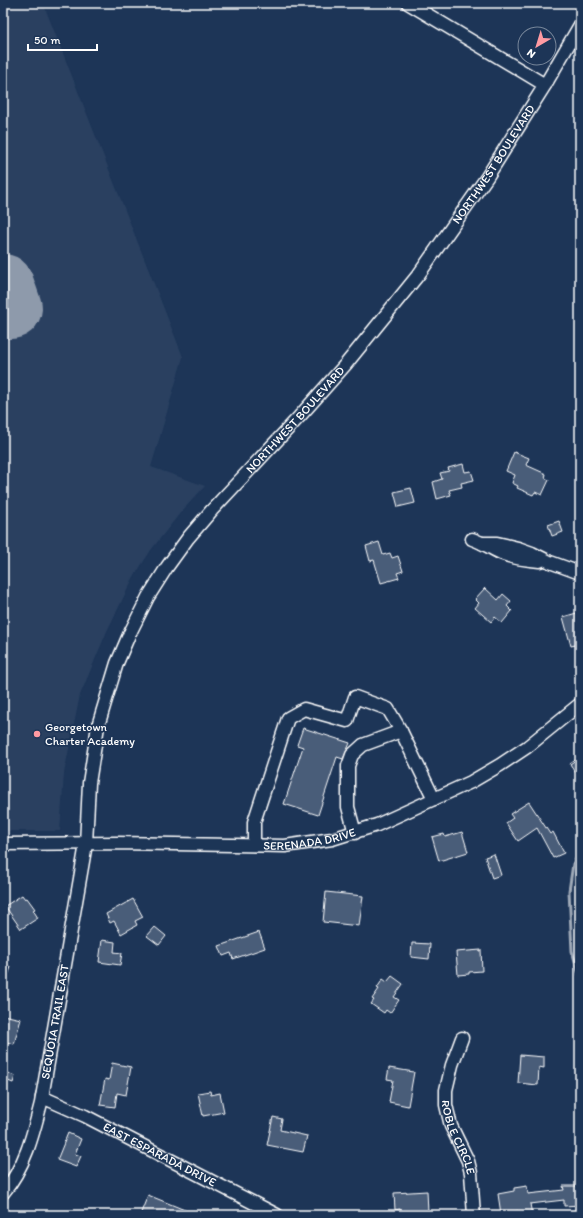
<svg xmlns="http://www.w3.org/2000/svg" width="583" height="1218" viewBox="0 0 583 1218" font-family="Itim,sans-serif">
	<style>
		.built { fill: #2a4161 }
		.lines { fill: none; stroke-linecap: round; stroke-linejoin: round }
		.stream { stroke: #a0aab8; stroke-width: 3 }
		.taxiway { stroke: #8e9aab; stroke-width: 25 }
		.runway { stroke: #8e9aab; stroke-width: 62 }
		.building { fill: #4a5d79; stroke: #fff }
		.minor-casing { stroke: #fff; stroke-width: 15 }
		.minor { stroke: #1d3557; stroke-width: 12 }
		.poi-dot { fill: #ff9aa2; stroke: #1d3557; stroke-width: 1.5 }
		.labels { text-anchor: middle; stroke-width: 3.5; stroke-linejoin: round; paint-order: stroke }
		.street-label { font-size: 12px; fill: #fff; stroke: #1d3557 }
		.poi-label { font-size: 12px; fill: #fff; stroke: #1d3557; text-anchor: start }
	</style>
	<rect width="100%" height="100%" fill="#1d3557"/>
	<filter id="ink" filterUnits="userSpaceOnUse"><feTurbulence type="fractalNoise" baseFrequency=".025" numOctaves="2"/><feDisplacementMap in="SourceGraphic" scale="8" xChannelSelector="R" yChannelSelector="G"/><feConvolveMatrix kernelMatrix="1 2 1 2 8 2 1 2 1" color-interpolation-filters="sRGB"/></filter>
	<g filter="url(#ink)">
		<path class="built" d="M 3,3 L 43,3 L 183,357 L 151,467 L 205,486 L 180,513 L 151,550 L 133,578 L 107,631 L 80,695 L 64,773 L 60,831 L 3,831 Z"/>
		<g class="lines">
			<path class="stream" d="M 580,852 L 573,864 L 569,891 L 572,951 L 580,978"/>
			<path class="taxiway" d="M 3,289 L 4,287"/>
			<path class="runway" d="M 3,285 L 11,308"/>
		</g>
		<path class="building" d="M 514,452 L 529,458 L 526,465 L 546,474 L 545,478 L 549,480 L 542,495 L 535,492 L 533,495 L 517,488 L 518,486 L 512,483 L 515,475 L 506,471 Z
			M 463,464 L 465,472 L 471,471 L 474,480 L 461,483 L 462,487 L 449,490 L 451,495 L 437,499 L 433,482 L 442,479 L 440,473 L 449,471 L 448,468 Z
			M 411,488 L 415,503 L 398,507 L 394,492 Z
			M 559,521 L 563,532 L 552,536 L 548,525 Z
			M 379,542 L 383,555 L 390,553 L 392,558 L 398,556 L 403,571 L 397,573 L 399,578 L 381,583 L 374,560 L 370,561 L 366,546 Z
			M 485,588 L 498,600 L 503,594 L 511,601 L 507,606 L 512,611 L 502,623 L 495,617 L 491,622 L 475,608 L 479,603 L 475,599 Z
			M 580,612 L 580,644 L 571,646 L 563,617 Z
			M 303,728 L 350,743 L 343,759 L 337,757 L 318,815 L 284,804 L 303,747 L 297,745 Z
			M 580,757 L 580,779 L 570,764 Z
			M 529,802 L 550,834 L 553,832 L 564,853 L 553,858 L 537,828 L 518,841 L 506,823 L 513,818 L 510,814 Z
			M 462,832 L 468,852 L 439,861 L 432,837 L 444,834 L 445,837 Z
			M 494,854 L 501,875 L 492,878 L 485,857 Z
			M 326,892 L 363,896 L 359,926 L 323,922 Z
			M 22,895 L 25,899 L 27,898 L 35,909 L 33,910 L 38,918 L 21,929 L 5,906 Z
			M 133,899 L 143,917 L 135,921 L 137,925 L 121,934 L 114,921 L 110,923 L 106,914 Z
			M 155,927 L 166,936 L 159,945 L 147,936 Z
			M 259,932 L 265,948 L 233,959 L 231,953 L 223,956 L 219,946 Z
			M 102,940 L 115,942 L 114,952 L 122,953 L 120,965 L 99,962 Z
			M 412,943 L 430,944 L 429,959 L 411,957 Z
			M 481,950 L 482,971 L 469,972 L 469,974 L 458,975 L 456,952 Z
			M 3,964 L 11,967 L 4,987 L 3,987 Z
			M 392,976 L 403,984 L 394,997 L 399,1000 L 390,1013 L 386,1010 L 384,1013 L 371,1004 L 374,1000 L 372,999 L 379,989 L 377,988 L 383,979 L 387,982 Z
			M 3,1015 L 21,1019 L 14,1044 L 3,1041 Z
			M 520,1055 L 544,1057 L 544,1068 L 539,1067 L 538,1085 L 518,1083 Z
			M 112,1063 L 131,1067 L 126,1095 L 117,1093 L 115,1107 L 100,1105 L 105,1079 L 109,1080 Z
			M 389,1068 L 414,1072 L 408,1106 L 389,1102 L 393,1080 L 387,1079 Z
			M 3,1071 L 15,1076 L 13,1083 L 3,1079 Z
			M 210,1091 L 211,1095 L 220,1093 L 224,1112 L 203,1116 L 198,1093 Z
			M 273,1117 L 282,1119 L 280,1130 L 307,1136 L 303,1152 L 267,1145 Z
			M 68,1133 L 81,1139 L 75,1154 L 81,1156 L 76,1167 L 57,1160 Z
			M 527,1186 L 528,1194 L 564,1190 L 563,1186 L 580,1186 L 580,1205 L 564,1206 L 564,1200 L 530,1204 L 532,1215 L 518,1215 L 518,1211 L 501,1214 L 498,1194 L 514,1191 L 514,1188 Z
			M 427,1191 L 428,1212 L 401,1214 L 400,1209 L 395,1210 L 394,1193 Z
			M 148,1195 L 197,1215 L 140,1215 Z"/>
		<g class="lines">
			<defs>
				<g id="minor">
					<path d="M 408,3 L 545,85"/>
					<path d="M 472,539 C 484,543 493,550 503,554 C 515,559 528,560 540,561"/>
					<path d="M 482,543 L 497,543 L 518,548 L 532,553 L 550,562 L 580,573"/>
					<path d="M 355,833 L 348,807 L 348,766 L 352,755 L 363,745 L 401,731 L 434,799"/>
					<path id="s1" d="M 3,844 L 117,843 L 285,846 L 332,839 L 377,825 L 471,782 L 500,765 L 527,747 L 580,704"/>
					<path d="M 254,845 L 254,822 L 288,718 L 304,709 L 347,721 L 355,697 L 388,709 L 401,731"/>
					<path id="s2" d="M 462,1038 L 452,1065 L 446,1090 L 446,1105 L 451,1126 L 468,1161 L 471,1173 L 474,1215"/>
					<path id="s3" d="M 42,1097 L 85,1116 L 277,1215"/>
					<path id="s4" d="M 3,1193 C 25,1167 33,1135 41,1103 L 86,844 L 89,783 L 98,726 L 117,663 L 129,635 L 148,597 L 167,567 L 188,538 L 212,510 L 299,417 L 346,364 L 419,274 L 487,177 L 545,85 L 580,25"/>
				</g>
			</defs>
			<use href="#minor" class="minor-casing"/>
			<use href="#minor" class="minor"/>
		</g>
	</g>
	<circle class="poi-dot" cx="37" cy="734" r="4"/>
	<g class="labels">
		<g class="street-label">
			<text dy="4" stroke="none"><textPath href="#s4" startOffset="1174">NORTHWEST BOULEVARD</textPath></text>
			<text dy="4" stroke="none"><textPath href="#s4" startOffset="850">NORTHWEST BOULEVARD</textPath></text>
			<text dy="4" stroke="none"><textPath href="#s1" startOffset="307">SERENADA DRIVE</textPath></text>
			<text dy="4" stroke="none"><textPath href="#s4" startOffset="181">SEQUOIA TRAIL EAST</textPath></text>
			<text dy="4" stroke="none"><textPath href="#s2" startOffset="104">ROBLE CIRCLE</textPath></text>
			<text dy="4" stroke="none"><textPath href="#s3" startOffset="131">EAST ESPARADA DRIVE</textPath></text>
		</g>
		<g class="poi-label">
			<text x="45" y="731">Georgetown<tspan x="45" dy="14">Charter Academy</tspan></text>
		</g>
	</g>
	<rect width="583" height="1218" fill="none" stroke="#1d3557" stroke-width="16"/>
	<rect x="8" y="8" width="567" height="1202" fill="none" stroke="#fff" stroke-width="1.5" filter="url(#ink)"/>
	<g transform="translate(537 46) rotate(218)"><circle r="19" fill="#1d3557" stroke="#77869a"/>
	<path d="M0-3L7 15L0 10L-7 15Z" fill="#ff9aa2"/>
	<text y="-6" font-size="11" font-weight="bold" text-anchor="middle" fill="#ffffff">N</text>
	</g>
	<path d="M28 44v6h69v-6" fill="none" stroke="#ffffff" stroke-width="2"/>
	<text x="34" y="44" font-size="12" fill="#ffffff" stroke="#1d3557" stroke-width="3" paint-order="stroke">50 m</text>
</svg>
